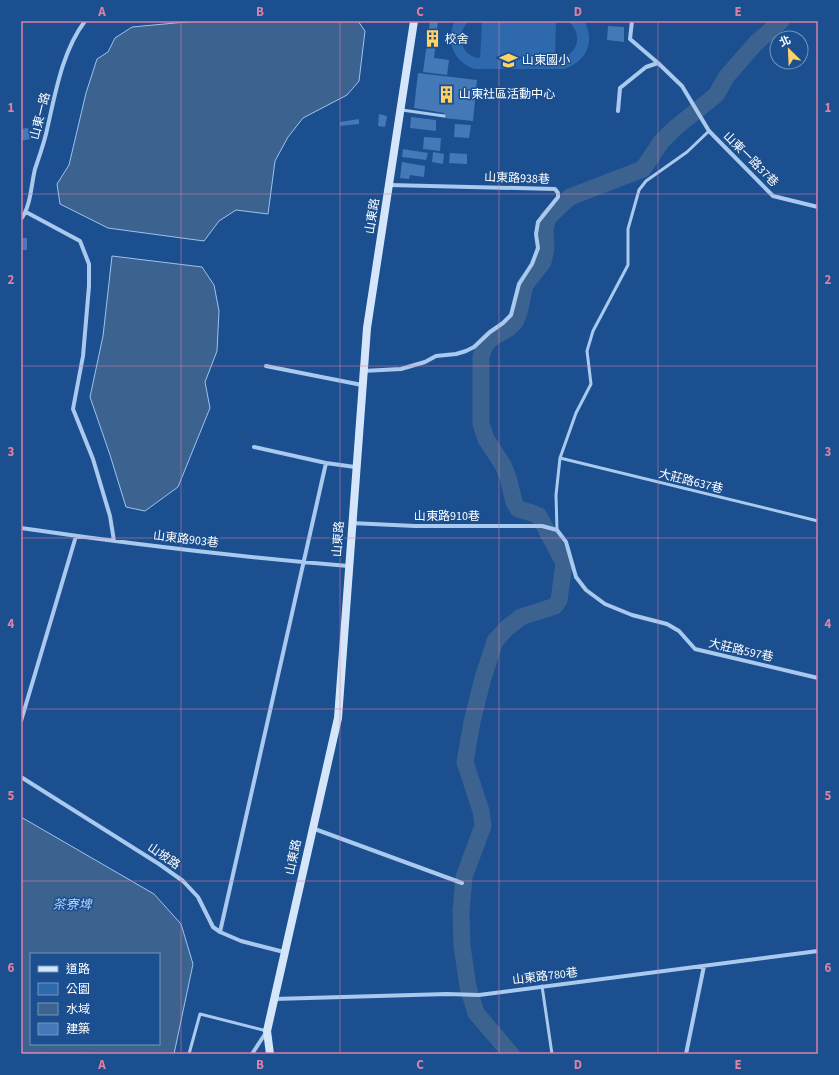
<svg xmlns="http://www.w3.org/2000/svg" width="839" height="1075" viewBox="0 0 839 1075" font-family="'Source Sans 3','Noto Sans TC',sans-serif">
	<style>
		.green { fill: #2e69ad }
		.water { fill: #3c6290; stroke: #9cc4f0; fill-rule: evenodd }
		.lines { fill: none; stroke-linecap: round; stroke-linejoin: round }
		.river { stroke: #3c6290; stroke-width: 17 }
		.building { fill: #4478b7 }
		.lane { stroke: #a9c9ee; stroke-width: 3 }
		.street { stroke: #a9c9ee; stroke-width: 4 }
		.secondary { stroke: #d6e6fa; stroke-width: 8 }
		.grid { fill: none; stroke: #dd80a5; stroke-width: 1; stroke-opacity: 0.55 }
		.labels { text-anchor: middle; stroke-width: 3; stroke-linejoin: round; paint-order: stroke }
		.poi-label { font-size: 12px; fill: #fff; stroke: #1b4f8f; text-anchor: start }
		.street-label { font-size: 12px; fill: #fff; stroke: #1b4f8f }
		.water-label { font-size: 13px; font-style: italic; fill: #b5d3f5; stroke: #1b4f8f }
		.neatline { fill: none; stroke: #dd80a5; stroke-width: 1.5 }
		.grid-label { font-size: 13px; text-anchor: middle; font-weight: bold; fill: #dd80a5 }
	</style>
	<rect width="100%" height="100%" fill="#1b4f8f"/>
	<path class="green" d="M 455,21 L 469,21 C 455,33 461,57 480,58 L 482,21 L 556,21 L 555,59 C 577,58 585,35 568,21 L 584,21 C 596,42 586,62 564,69 L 474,69 C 453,61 445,41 455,21 Z"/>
	<path class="water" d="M 197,21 L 358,21 L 365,31 L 359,81 L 347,95 L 303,118 L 288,137 L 275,161 L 268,214 L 236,210 L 219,221 L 204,241 L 108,228 L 60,204 L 57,184 L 69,165 L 86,93 L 97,59 L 108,52 L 115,38 L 132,27 Z
		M 112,256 L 202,267 L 214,285 L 219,311 L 217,351 L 205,382 L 210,408 L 178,487 L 145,511 L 126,507 L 110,455 L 90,397 L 103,336 Z
		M 21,817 L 154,894 L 181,924 L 193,964 L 174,1054 L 21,1053 ZM 31,954 L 159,954 L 159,1044 L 31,1044 Z"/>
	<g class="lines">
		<path class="river" d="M 511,1054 L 476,1013 L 468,987 L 462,946 L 461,912 L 464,877 L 483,826 L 481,811 L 465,762 L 472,722 L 483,678 L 495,641 L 507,628 L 521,617 L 555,606 L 559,600 L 564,563 L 539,516 L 532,513 L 518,509 L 514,502 L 508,477 L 503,465 L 486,439 L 481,424 L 481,356 L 485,345 L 492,338 L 509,328 L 515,322 L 519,313 L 525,285 L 543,262 L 546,248 L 545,228 L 548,218 L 558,208 L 570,197 L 643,169 L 661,142 L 675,128 L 716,95 L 727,76 L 756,43 L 781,21"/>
	</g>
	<path class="building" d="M 430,21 L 438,21 L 434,58 L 449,60 L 447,75 L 423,72 Z
		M 608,26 L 624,27 L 624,42 L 607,40 Z
		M 418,73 L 477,80 L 473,121 L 444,118 L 444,113 L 414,108 Z
		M 379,114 L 387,116 L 385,127 L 378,126 Z
		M 411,117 L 436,120 L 436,131 L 410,128 Z
		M 359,119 L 359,124 L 340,126 L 340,122 Z
		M 455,124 L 471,125 L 469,138 L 454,137 Z
		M 28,128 L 30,139 L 21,141 L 21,129 Z
		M 424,137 L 441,138 L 440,151 L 423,149 Z
		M 403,149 L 428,153 L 426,160 L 402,157 Z
		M 433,152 L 444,154 L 443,164 L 432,162 Z
		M 450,153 L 467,154 L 467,164 L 449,163 Z
		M 402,162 L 425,166 L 424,177 L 410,175 L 409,179 L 400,178 Z
		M 21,238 L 27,238 L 27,250 L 21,250 Z"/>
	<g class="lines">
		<path class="lane" d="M 402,110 L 444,116
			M 560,458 L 818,521
			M 557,530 L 556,495 L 560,458 L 576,413 L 591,384 L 587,351 L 593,331 L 628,265 L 628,229 L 639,190 L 646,181 L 687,152 L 709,131
			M 542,986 L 552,1054
			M 189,1054 L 200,1014 L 267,1031"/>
		<path class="street" d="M 632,21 L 630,39 L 658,63 L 682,86 L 709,131 L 773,196 L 818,207
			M 618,111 L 620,88 L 646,67 L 658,63
			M 26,212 L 80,241 L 89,264 L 89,286 L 83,356 L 73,409 L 93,459 L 110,516 L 114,541
			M 21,219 C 31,206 31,185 35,169 C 39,157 43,146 46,134 C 55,96 61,53 85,21
			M 266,366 L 362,385
			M 363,371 L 401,369 L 425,362 L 436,356 L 456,354 L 466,351 L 474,347 L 490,332 L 503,323 L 511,315 L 519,284 L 532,264 L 538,248 L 536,234 L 538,222 L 558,197 L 558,193 L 555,189 L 389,185
			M 254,447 L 326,463 L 355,467
			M 351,523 L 415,526 L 542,526 L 557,530 L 566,542 L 576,577 L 586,590 L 605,604 L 632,615 L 667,624 L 679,631 L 695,649 L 818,678
			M 21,528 C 130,544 239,557 348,566
			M 21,721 L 76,536
			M 21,777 L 159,864 L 183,881 L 198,897 L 213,927 L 220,932 L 241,941 L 284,952
			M 312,828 L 462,883
			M 220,932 L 326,463
			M 274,999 L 447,994 L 479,995 L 818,951
			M 252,1054 L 267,1031
			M 686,1054 L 704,966"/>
		<path class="secondary" d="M 270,1054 L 267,1031 L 338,718 L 367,328 L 414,21"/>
	</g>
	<path class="grid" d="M 181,21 L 181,1054M 340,21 L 340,1054M 499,21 L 499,1054M 658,21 L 658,1054M 21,194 L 818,194M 21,366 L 818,366M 21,538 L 818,538M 21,709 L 818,709M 21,881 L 818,881"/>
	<defs>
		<symbol id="building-bare" viewBox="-9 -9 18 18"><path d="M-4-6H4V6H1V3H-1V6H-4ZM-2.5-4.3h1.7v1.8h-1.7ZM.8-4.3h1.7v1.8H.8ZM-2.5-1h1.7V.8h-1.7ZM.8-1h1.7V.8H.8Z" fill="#ffd166" stroke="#1b4f8f" stroke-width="2.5" paint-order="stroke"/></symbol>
		<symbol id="school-bare" viewBox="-9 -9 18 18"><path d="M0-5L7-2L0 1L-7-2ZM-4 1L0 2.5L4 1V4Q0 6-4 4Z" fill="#ffd166" stroke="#1b4f8f" stroke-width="2.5" paint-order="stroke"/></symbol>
	</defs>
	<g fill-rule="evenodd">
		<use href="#building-bare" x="420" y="26" width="25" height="25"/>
		<use href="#school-bare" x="496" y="48" width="25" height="25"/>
		<use href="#building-bare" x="434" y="82" width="25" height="25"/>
	</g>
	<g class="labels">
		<g class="poi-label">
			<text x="445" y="43">校舍</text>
			<text x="522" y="64">山東國小</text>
			<text x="459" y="98">山東社區活動中心</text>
		</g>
		<g class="street-label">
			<text transform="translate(40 116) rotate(-76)" y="4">山東一路</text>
			<text transform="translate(751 159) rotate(45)" y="4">山東一路37巷</text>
			<text transform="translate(517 178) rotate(2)" y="4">山東路938巷</text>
			<text transform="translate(372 216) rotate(-81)" y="4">山東路</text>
			<text transform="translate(691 481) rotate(14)" y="4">大莊路637巷</text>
			<text x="447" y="520">山東路910巷</text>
			<text transform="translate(186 539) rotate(7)" y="4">山東路903巷</text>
			<text transform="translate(338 539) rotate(-86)" y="4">山東路</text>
			<text transform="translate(741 650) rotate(13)" y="4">大莊路597巷</text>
			<text transform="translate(164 856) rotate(34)" y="4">山坡路</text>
			<text transform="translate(293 857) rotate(-78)" y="4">山東路</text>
			<text transform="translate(545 976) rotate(-7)" y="4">山東路780巷</text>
		</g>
		<g class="water-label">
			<text x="72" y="909">茶寮埤</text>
		</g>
	</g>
	<rect width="839" height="1075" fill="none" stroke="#1b4f8f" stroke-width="44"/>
	<rect x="30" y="953" width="130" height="92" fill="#1b4f8f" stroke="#7695bc"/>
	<rect x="38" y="966" width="20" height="6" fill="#d6e6fa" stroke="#7695bc"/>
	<text x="66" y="973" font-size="12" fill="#ffffff">道路</text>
	<rect x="38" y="983" width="20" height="12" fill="#2e69ad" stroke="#7695bc"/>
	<text x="66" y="993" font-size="12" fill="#ffffff">公園</text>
	<rect x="38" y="1003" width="20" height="12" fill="#3c6290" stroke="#7695bc"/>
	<text x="66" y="1013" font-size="12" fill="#ffffff">水域</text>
	<rect x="38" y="1023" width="20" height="12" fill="#4478b7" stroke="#7695bc"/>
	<text x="66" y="1033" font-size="12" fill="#ffffff">建築</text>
	<g transform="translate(789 50) rotate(336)"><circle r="19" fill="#1b4f8f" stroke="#7695bc"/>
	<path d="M0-3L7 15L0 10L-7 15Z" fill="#ffd166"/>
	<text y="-6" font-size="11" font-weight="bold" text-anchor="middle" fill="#ffffff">北</text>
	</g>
	<rect x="22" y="22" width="795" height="1031" class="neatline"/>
	<g class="grid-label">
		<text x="102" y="16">A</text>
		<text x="260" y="16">B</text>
		<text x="420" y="16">C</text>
		<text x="578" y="16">D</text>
		<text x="738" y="16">E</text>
		<text x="11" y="112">1</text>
		<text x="828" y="112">1</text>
		<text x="11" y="284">2</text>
		<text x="828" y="284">2</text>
		<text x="11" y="456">3</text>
		<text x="828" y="456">3</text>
		<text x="11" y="628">4</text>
		<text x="828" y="628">4</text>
		<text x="11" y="800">5</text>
		<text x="828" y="800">5</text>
		<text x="11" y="972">6</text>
		<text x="828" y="972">6</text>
		<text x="102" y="1069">A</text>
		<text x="260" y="1069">B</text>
		<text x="420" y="1069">C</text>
		<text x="578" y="1069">D</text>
		<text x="738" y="1069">E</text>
	</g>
</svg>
